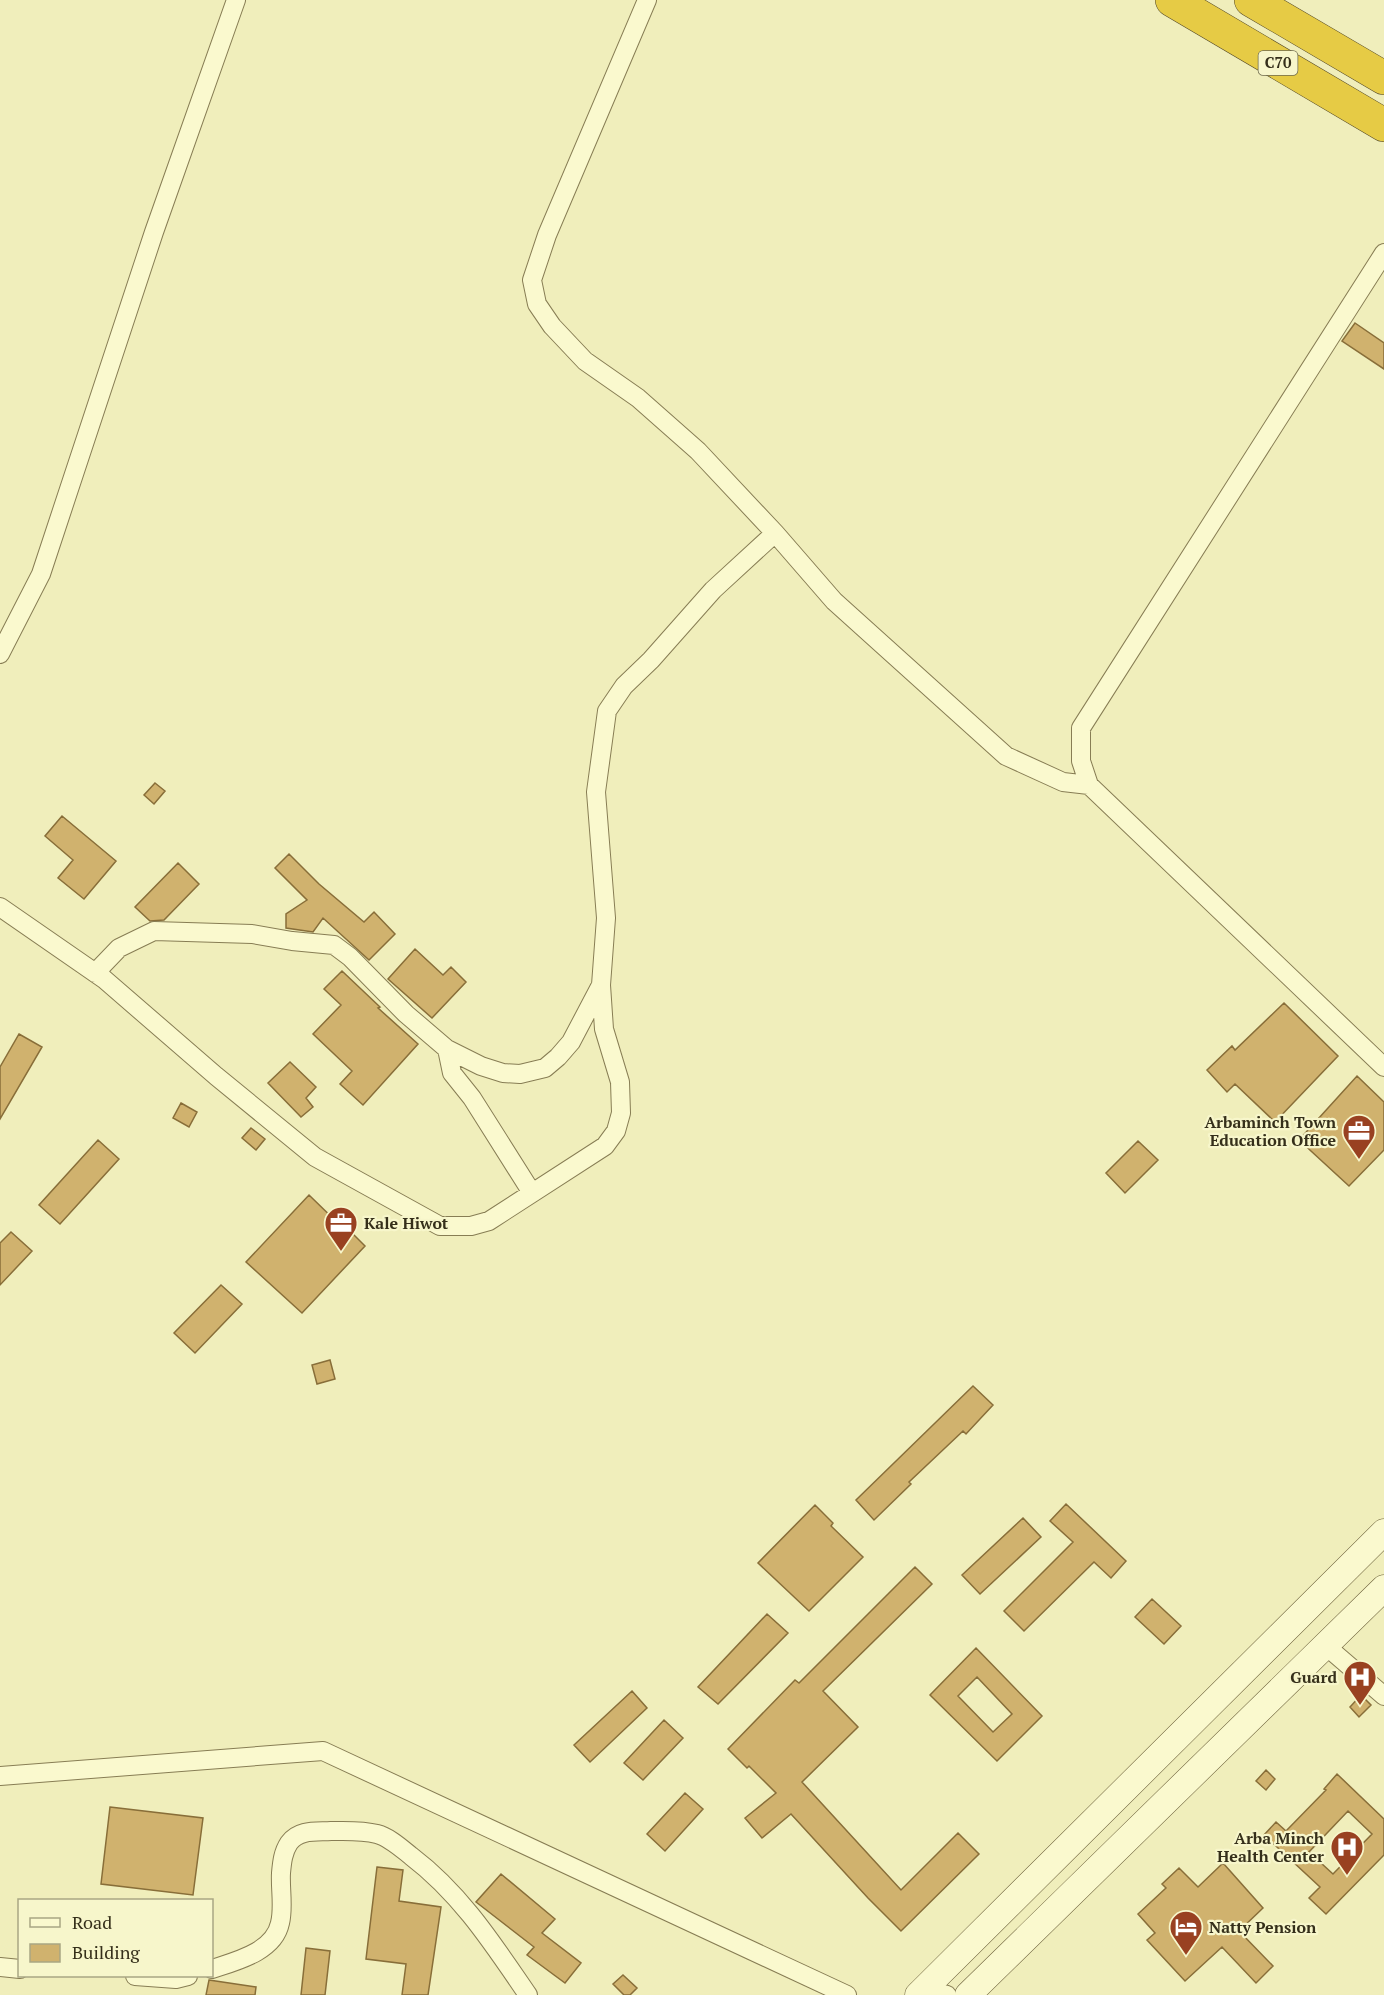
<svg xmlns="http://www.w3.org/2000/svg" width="1384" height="1995" viewBox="0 0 1384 1995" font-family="'PT Serif',serif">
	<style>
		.building { fill: #d0b26e; stroke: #886e39; stroke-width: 1.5; fill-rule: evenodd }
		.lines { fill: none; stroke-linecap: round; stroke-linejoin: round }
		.street-casing { stroke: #877d54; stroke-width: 20 }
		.secondary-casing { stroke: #695e38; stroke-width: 27 }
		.highway-casing { stroke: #544929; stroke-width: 34 }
		.street { stroke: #faf9ce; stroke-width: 18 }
		.secondary { stroke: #faf9ce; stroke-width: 26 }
		.highway { stroke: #e6cb45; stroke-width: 33 }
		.labels { text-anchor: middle; stroke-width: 4.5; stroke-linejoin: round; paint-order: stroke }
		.shield { fill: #f7f6cb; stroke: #6f6b4f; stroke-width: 1.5 }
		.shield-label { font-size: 15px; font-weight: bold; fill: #352f1a }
		.poi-label { font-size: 16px; font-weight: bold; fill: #352f1a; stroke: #f7f6cb; text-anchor: end }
	</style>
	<rect width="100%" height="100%" fill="#f0eebb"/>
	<path class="building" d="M 1355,323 L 1384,343 L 1384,369 L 1342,341 Z
		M 155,783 L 165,791 L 154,804 L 144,795 Z
		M 62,816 L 116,861 L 84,899 L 58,878 L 73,860 L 45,836 Z
		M 289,854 L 319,884 L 364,922 L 374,912 L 395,934 L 369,960 L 323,918 L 313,932 L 286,928 L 286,914 L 307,900 L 275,868 Z
		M 178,863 L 199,884 L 164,920 L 150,921 L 135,907 Z
		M 415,949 L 443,975 L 451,967 L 466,982 L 432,1018 L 388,979 Z
		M 342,971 L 380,1007 L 378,1008 L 418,1044 L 363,1105 L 340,1084 L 352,1071 L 313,1034 L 341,1005 L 324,989 Z
		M 1284,1003 L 1338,1056 L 1275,1122 L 1235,1084 L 1227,1092 L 1207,1070 L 1232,1046 L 1235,1050 Z
		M 19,1034 L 42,1047 L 0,1119 L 0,1067 Z
		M 290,1062 L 316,1087 L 306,1098 L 313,1107 L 301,1117 L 268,1083 Z
		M 1357,1076 L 1384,1102 L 1384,1150 L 1349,1186 L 1299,1140 Z
		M 181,1103 L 197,1112 L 189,1127 L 173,1118 Z
		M 251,1128 L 265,1139 L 256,1150 L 242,1138 Z
		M 98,1140 L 119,1159 L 60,1224 L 39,1205 Z
		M 1138,1141 L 1158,1160 L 1125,1193 L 1106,1173 Z
		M 309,1195 L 345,1230 L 347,1228 L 365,1246 L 302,1313 L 246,1262 Z
		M 11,1232 L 32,1251 L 0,1285 L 0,1243 Z
		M 221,1285 L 242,1304 L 195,1353 L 174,1333 Z
		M 330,1360 L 335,1379 L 317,1384 L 312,1365 Z
		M 973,1386 L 993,1405 L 966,1434 L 963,1431 L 909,1482 L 911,1484 L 874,1520 L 856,1500 Z
		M 1066,1504 L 1126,1561 L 1111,1578 L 1094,1562 L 1024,1631 L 1004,1611 L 1073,1542 L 1050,1521 Z
		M 815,1505 L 833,1523 L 831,1526 L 863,1557 L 809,1611 L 758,1563 Z
		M 1023,1518 L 1041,1537 L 980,1594 L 962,1575 Z
		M 915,1567 L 932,1584 L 823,1691 L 858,1727 L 802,1782 L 901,1890 L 958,1833 L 979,1854 L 901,1931 L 868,1898 L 791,1814 L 762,1838 L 745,1818 L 776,1793 L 749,1766 L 747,1768 L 728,1749 L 795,1680 L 799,1683 Z
		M 1152,1599 L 1181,1626 L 1164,1644 L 1135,1617 Z
		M 767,1614 L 788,1633 L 718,1704 L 698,1687 Z
		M 976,1648 L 1042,1716 L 997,1761 L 930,1695 ZM 977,1677 L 1012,1714 L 993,1732 L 958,1696 Z
		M 632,1691 L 647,1708 L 590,1762 L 574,1745 Z
		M 1361,1695 L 1371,1705 L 1359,1717 L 1350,1707 Z
		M 664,1720 L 683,1738 L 643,1780 L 624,1763 Z
		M 1266,1770 L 1275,1779 L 1266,1790 L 1256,1781 Z
		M 1337,1774 L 1384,1819 L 1384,1855 L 1326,1914 L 1309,1898 L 1320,1887 L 1264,1835 L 1276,1822 L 1286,1831 L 1326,1790 L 1324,1789 ZM 1348,1811 L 1372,1834 L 1333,1874 L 1309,1852 Z
		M 685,1793 L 703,1809 L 665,1851 L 647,1834 Z
		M 110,1807 L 203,1818 L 193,1895 L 101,1884 Z
		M 1223,1863 L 1263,1908 L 1239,1931 L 1273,1966 L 1256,1983 L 1222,1947 L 1185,1981 L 1147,1940 L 1155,1933 L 1138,1914 L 1166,1888 L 1162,1884 L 1179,1868 L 1198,1887 Z
		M 377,1867 L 403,1870 L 399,1901 L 441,1907 L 428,1995 L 402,1995 L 406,1964 L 366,1959 Z
		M 501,1874 L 555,1919 L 542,1933 L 581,1963 L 565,1983 L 527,1955 L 534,1947 L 476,1902 Z
		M 306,1948 L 330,1951 L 325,1995 L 301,1995 Z
		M 623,1975 L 637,1988 L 630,1995 L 624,1995 L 613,1984 Z
		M 209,1980 L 256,1987 L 255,1995 L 206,1995 Z"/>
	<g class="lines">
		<defs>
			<path id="street" d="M 647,0 L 547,235 L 532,280 L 537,304 L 552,326 L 585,361 L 638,398 L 698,451 L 775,533 L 834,601 L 1006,756 L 1063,782 L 1089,785
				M 1384,253 L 1081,728 L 1081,761 L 1089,785 L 1384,1067
				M 0,654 L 41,574 L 154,232 L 236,0
				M 0,907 L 104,979 L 216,1076 L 315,1157 L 440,1226 L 471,1226 L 489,1221 L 605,1146 L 616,1131 L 621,1113 L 620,1082 L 604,1029 L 601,985 L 606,918 L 596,792 L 607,711 L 624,686 L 651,660 L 713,590 L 775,533
				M 95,973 L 119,948 L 154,931 L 252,934 L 292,941 L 334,945 L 350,957 L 406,1014 L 447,1049 L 481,1066 L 503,1073 L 520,1074 L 545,1068 L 558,1057 L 571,1042 L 601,985
				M 447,1049 L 452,1073 L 472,1098 L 532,1193
				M 1326,1646 L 1384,1696
				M 0,1776 L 323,1751 L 847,1995
				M 0,1967 L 20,1969
				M 212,1969 C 236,1961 274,1952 280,1923 C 284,1907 280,1889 281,1873 C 282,1862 283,1852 289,1843 C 299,1829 317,1832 331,1831 C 346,1831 362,1830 377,1834 C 389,1837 401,1848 411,1856 C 461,1894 493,1944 528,1995
				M 135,1976 L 176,1979 L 188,1976
				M 924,1989 L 947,1995"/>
			<path id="secondary" d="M 918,1995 L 1384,1532
				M 968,1995 L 1384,1588"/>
			<path id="highway" d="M 1172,0 L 1384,125
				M 1251,0 L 1384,78"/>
		</defs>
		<use href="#street" class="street-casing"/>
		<use href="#secondary" class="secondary-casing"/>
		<use href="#highway" class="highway-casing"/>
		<use href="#street" class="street"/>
		<use href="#secondary" class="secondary"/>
		<use href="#highway" class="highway"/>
	</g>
	<defs>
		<symbol id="office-pin" viewBox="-11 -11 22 30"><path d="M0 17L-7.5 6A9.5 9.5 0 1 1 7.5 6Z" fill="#994121" stroke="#f7f6cb"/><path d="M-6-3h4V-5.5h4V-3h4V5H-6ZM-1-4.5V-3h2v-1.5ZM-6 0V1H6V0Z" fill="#fff"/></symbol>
		<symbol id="hospital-pin" viewBox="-11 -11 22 30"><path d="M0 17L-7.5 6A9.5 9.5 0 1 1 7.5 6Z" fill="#994121" stroke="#f7f6cb"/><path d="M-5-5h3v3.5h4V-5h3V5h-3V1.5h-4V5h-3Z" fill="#fff"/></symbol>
		<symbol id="hotel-pin" viewBox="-11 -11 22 30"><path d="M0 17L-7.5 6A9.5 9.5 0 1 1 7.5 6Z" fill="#994121" stroke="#f7f6cb"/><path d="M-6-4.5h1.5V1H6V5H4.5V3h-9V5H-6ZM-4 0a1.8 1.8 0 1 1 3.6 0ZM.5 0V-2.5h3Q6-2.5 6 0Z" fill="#fff"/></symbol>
	</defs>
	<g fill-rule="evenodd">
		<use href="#office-pin" x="1340" y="1112" width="38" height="52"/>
		<use href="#office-pin" x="322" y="1204" width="38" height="52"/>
		<use href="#hospital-pin" x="1341" y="1658" width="38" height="52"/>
		<use href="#hospital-pin" x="1328" y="1828" width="38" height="52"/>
		<use href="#hotel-pin" x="1167" y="1908" width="38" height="52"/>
	</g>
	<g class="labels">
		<rect class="shield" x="1258.5" y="51" width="39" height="24" rx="4.5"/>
		<g class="shield-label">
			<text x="1278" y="68">C70</text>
		</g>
		<g class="poi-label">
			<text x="1336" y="1128">Arbaminch Town<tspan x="1336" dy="18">Education Office</tspan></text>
			<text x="364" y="1229" text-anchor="start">Kale Hiwot</text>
			<text x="1337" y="1683">Guard</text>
			<text x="1324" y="1844">Arba Minch<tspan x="1324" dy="18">Health Center</tspan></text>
			<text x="1209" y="1933" text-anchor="start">Natty Pension</text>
		</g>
	</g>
	<rect x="18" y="1899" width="195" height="78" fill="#f7f6cb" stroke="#a9a684" stroke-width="1.5"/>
	<rect x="30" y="1918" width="30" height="9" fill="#faf9ce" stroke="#a9a684" stroke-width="1.5"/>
	<text x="72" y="1929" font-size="18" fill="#352f1a">Road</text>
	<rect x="30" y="1944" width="30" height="18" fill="#d0b26e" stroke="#a9a684" stroke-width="1.5"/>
	<text x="72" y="1959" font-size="18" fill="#352f1a">Building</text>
</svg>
